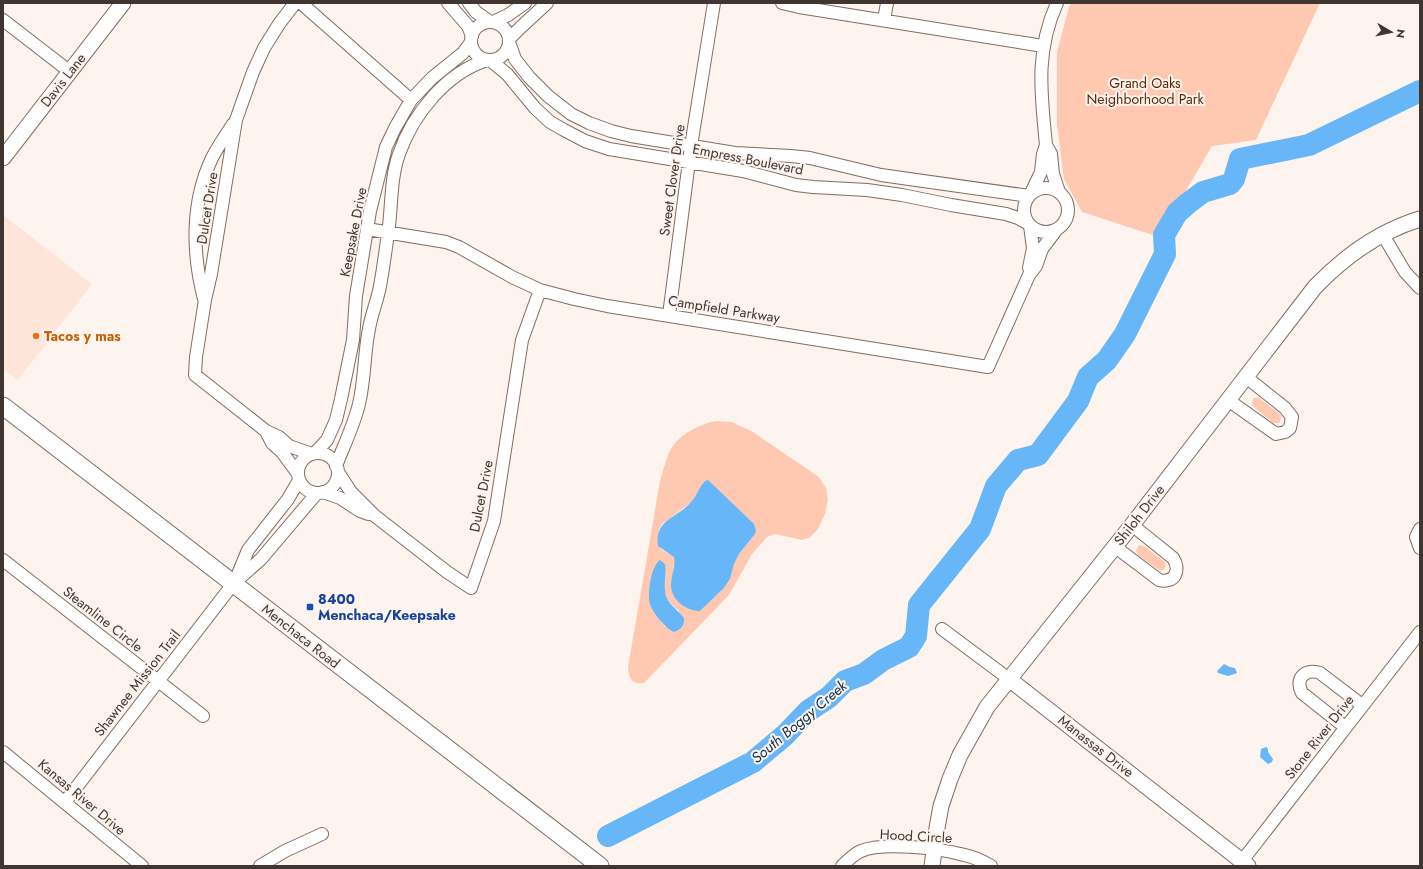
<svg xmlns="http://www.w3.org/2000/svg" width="1423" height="869" viewBox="0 0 1423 869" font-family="Jost,sans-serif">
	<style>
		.built { fill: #fde5d9 }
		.green { fill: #ffc9b1; fill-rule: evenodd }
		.water { fill: #66b6f8 }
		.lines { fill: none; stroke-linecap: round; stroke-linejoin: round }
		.river { stroke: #66b6f8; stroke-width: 22 }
		.minor-casing { stroke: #806c62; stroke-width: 14 }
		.tertiary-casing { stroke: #806c62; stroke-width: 17 }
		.secondary-casing { stroke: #806c62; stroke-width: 19 }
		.minor { stroke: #fff; stroke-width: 12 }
		.tertiary { stroke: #fff; stroke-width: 15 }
		.secondary { stroke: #fff; stroke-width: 17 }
		.food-dot { fill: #e8710a; stroke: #fdf4f0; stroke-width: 1.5 }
		.transit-dot { fill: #1a4fb4; stroke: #fdf4f0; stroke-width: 1.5 }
		.labels { text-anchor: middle; stroke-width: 4; stroke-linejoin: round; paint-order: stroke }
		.street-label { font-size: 14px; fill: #3f3632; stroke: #fdf4f0 }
		.park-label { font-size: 14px; fill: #5f2704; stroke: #fdf4f0 }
		.food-label { font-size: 14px; font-weight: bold; fill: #c56008; stroke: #fdf4f0; text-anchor: start }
		.transit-label { font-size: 14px; font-weight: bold; fill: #164399; stroke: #fdf4f0; text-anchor: start }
		.water-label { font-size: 15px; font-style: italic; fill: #0e304b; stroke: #fdf4f0 }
	</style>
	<rect width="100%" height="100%" fill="#fdf4f0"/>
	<path class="built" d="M 3,215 L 92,284 L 18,380 L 3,369 Z"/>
	<path class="green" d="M 1071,3 L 1320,3 L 1256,140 L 1212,146 L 1159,237 L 1082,212 L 1064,179 L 1057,124 L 1057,52 L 1069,7 Z
		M 1254,398 L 1259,398 L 1281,415 L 1280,422 L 1278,423 L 1273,423 L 1253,406 L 1252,402 Z
		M 716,421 L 732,422 L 753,432 L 819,477 L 826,488 L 828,499 L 825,514 L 818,529 L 809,538 L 802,540 L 775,534 L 767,537 L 752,554 L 729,595 L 644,683 C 631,685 629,678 628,667 L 660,481 C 664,468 667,453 675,443 C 684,432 703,423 716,421 ZM 705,481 L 755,534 L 739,554 L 734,564 L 730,579 L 724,588 L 700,611 L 673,568 L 675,562 L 674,557 L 661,549 L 659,530 L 662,524 L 692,502 ZM 666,569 C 667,575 665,580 665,586 C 663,597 671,604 679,611 L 665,627 L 659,619 Z
		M 1139,545 L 1144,546 L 1165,562 L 1166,566 L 1164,570 L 1159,570 L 1138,555 L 1136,550 Z"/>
	<path class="water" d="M 708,480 L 754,524 L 756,531 L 755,534 L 739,554 L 734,564 L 730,579 L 724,588 L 700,611 C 687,611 672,601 671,586 C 671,576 676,566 674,557 L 658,546 C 654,519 678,518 691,502 C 697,496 699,487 705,481 Z
		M 660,560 L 665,564 C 667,575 664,580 665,590 C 665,602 677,609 684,618 C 685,626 680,630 674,632 C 666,629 652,612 650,604 C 647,594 651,566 660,560 Z
		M 1224,664 L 1230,667 L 1235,668 L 1237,673 L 1228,676 L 1218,673 L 1217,671 Z
		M 1266,747 L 1268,749 L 1268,752 L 1273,759 L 1272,762 L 1268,764 L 1260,757 L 1261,749 Z"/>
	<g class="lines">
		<path class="river" d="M 608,836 L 753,762 L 785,735 L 808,711 L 829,697 L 845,681 L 864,674 L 883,660 L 909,647 L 916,636 L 919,605 L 980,529 L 996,486 L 1018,460 L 1038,455 L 1078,401 L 1088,377 L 1107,360 L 1125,334 L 1165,254 L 1164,235 L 1177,213 L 1187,204 L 1203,192 L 1230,184 L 1234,179 L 1240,159 L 1309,145 L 1420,91"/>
		<defs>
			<path id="minor" d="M 295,3 L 279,24 L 264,48 L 253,72 L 236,120 L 211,274 L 205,300 L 196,357 L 195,375 L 266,431 L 279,437 L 289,446 L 312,454
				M 301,3 L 411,100
				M 448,3 L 468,26 L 472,36
				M 469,3 L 476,12 L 490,22
				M 782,3 L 799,7 L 1043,46
				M 1057,3 C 1035,52 1041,93 1046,145 L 1051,154 L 1053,174 L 1059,192
				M 3,20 L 69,71
				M 884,20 L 887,3
				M471 41a19 19 0 1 1 38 0a19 19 0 1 1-38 0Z
				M 493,22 L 508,15 L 525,3
				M 509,39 L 521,27 L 547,3
				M 509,42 L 515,59 L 529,77 L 548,96 L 571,114 L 589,123 L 611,131 L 631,136 L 735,153 L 791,156 L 810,158 L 881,175 L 1029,196
				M 490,60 L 507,74 L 535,108 L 550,122 L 564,130 L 585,141 L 609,149 L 743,171 L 796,185 L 813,187 L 867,190 L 902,195 L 951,205 L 1006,214 L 1018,218 L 1029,224
				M1024 210a22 22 0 1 1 44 0a22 22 0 1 1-44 0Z
				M 1031,193 L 1041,172 L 1043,154 L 1046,145
				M 367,229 L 446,242 L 459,247 L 512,277 L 540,290 L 574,299 L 607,306 L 988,367 L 1029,275 L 1036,266 L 1042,249 L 1057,229
				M 1383,235 L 1405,272 L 1420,288
				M 1029,268 L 1033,248 L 1030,226
				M 204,299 C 192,253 191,202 212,158 C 218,146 226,135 233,124
				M 669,315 L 691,146 L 714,3
				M 1228,400 L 1276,434 L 1285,432 L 1290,428 L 1292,417 L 1285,408 L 1246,377
				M 266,431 L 272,443 L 282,452 L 298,474
				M 315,453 L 327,440 L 336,420 L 341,399 L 353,340 L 356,296 L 370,211 L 386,147 L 395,128 L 411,100 L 432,78 L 463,53 L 471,42
				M298 473a20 20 0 1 1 40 0a20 20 0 1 1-40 0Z
				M 336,466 C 344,445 354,425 359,404 C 365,379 364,353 369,329 C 371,316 376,304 379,291 C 383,272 385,253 388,234 C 392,208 390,179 399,154 C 413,114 446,73 487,60
				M 338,472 L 351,492 L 375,516 L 447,572 L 471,588 L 494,521 L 522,340 L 540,290
				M 323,492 L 340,498 L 360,511 L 368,514
				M 1420,529 L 1416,537 L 1420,548
				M 1114,546 L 1159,580 C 1175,584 1181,570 1173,558 L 1132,525
				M 3,560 L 203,716
				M 236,579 L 248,550 L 288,499 L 299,480
				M 942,629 L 1009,679
				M 1345,727 L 1302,693 C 1294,678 1306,668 1320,673 L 1362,705
				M 3,752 L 142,866
				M 65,802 L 233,584 L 261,559 L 317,493
				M 1242,861 L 1420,632
				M 260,866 L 285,851 L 322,834
				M 842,866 C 848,860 854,854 861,851 C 882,842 937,848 960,854 C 971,856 981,860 991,866"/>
			<path id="tertiary" d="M 3,158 L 123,3
				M 1009,679 L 1248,866
				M 932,866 L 937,828 L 941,806 L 950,779 L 960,755 L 987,707 L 1132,525 L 1315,287 C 1344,257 1380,231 1420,219"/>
			<path id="secondary" d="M 3,406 L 600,866"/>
		</defs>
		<use href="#minor" class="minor-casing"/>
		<use href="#tertiary" class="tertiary-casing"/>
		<use href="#secondary" class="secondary-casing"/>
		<use href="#minor" class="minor"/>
		<use href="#tertiary" class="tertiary"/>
		<use href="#secondary" class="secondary"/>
	</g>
	<circle class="food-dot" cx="36" cy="336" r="4"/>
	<rect class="transit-dot" x="306" y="603" width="8" height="8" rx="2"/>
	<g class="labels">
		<g class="street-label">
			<text transform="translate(63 80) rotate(-52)" y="5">Davis Lane</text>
			<text transform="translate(748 159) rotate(11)" y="5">Empress Boulevard</text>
			<text transform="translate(672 180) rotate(-82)" y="5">Sweet Clover Drive</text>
			<text transform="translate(207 208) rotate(-81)" y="5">Dulcet Drive</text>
			<text transform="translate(353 232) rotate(-79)" y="5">Keepsake Drive</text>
			<text transform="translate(724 309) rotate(9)" y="5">Campfield Parkway</text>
			<text transform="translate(481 496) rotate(-79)" y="5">Dulcet Drive</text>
			<text transform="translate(1139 515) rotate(-52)" y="5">Shiloh Drive</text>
			<text transform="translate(103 619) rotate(38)" y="5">Steamline Circle</text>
			<text transform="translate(301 636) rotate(38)" y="5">Menchaca Road</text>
			<text transform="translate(137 683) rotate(-52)" y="5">Shawnee Mission Trail</text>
			<text transform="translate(1319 737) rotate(-52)" y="5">Stone River Drive</text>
			<text transform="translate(1096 746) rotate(38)" y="5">Manassas Drive</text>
			<text transform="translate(82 797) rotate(40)" y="5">Kansas River Drive</text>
			<text transform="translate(916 836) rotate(3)" y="5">Hood Circle</text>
		</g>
		<g class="park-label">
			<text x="1145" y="88">Grand Oaks<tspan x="1145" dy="16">Neighborhood Park</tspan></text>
		</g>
		<g class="food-label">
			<text x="44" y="341">Tacos y mas</text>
		</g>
		<g class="transit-label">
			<text x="318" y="604">8400<tspan x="318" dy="16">Menchaca/Keepsake</tspan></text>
		</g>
		<g class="water-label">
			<text transform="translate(799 722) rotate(-40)" y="5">South Boggy Creek</text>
		</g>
	</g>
	<rect width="1423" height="869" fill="none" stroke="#3f3632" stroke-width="8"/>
	<g transform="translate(1391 32) rotate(99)" stroke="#fdf4f0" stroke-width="3" paint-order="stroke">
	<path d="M0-3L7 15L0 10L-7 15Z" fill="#3f3632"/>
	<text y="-6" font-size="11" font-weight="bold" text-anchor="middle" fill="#3f3632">N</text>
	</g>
</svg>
